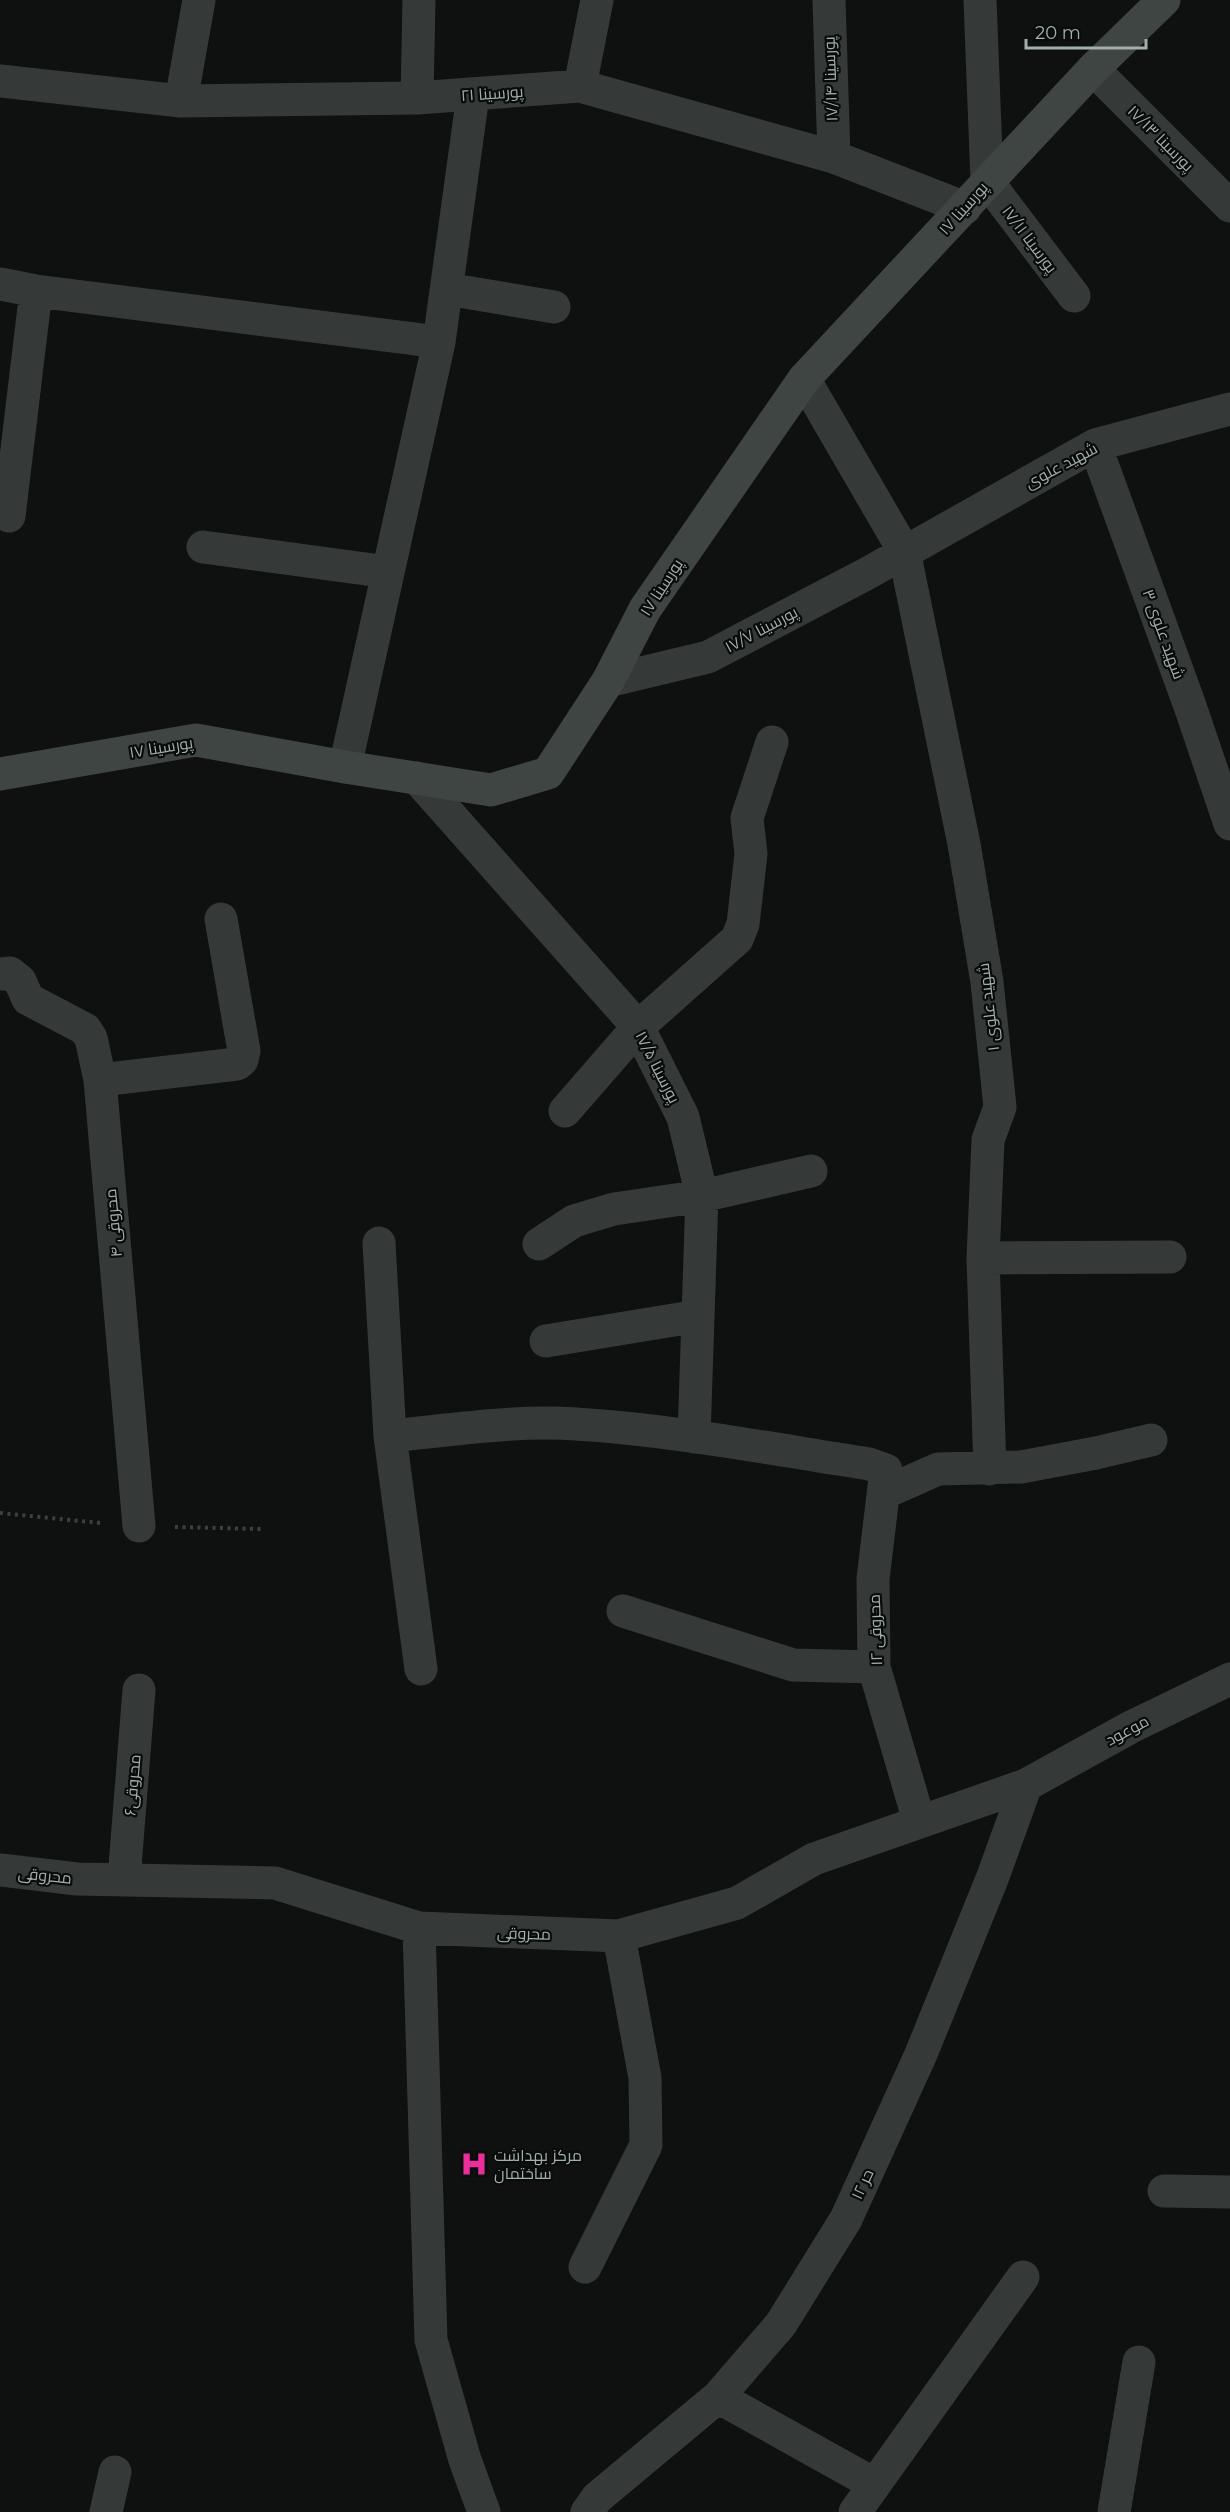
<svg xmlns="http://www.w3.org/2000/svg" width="1230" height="2512" viewBox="0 0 1230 2512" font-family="Montserrat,Cairo,sans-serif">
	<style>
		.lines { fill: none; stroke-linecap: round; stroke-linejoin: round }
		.path { stroke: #3b413d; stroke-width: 4; stroke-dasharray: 3 4.5; stroke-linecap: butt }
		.street { stroke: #353a39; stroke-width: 33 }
		.secondary { stroke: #3f4542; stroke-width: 33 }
		.labels { text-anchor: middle; stroke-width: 4.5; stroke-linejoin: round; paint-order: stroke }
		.street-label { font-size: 16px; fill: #a1b1a8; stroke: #0a0c0b }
		.poi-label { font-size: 16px; fill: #a1b1a8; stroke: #0a0c0b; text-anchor: start }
	</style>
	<rect width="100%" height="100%" fill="#0f1110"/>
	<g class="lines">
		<path class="path" d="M 0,1513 L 101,1523
			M 175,1527 L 261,1529"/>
		<path class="street" d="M 829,0 L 834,157
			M 980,0 L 987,181 L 1074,296
			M 1093,69 L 1230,206
			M 0,81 L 181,101 L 417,98 L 580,86 L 834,157 L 965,208
			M 580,86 L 597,0
			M 417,98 L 419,0
			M 181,101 L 199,0
			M 0,284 L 36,291 L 439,342
			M 447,289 L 554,307
			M 804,379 L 904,551 L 964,844 L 987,982 L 1000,1107 L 988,1140 L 983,1258 L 990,1469
			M 1095,445 L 1190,706 L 1230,824
			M 9,516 L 36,291
			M 203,547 L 388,572
			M 608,681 L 708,657 L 868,573 L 1095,445 L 1230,409
			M 345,767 L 439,342 L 473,95
			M 417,778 L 638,1027 L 683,1117 L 702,1196 L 694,1437
			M 0,974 L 10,973 L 20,981 L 28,999 L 85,1029 L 91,1038 L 100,1080 L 139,1526
			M 100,1080 L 237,1064 L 242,1060 L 244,1051 L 221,919
			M 565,1111 L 638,1027 L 737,939 L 743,924 L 751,854 L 747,818 L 772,742
			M 379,1243 L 390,1436 L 421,1669
			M 539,1244 L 574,1221 L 614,1209 L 702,1196 L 811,1171
			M 983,1258 L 1170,1257
			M 546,1341 L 698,1316
			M 390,1436 C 451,1430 514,1420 576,1424 C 674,1430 772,1449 869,1464 L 886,1470 L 873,1579 L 874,1667 L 919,1821
			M 884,1493 L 938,1469 L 1021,1467 L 1096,1453 L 1151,1440
			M 623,1611 L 793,1665 L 874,1667
			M 0,1870 L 77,1879 L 275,1883 L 419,1928 L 619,1936 L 737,1903 L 814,1859 L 1026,1785 L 1131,1727 L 1230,1679
			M 124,1879 L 139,1690
			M 419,1928 L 431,2340 L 465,2460 L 484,2512
			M 1164,2191 L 1230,2192
			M 585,2267 L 646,2145 L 645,2078 L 619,1936
			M 718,2397 L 874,2484
			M 106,2512 L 115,2472
			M 587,2512 L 597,2498 L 718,2397 L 781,2324 L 846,2219 L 921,2054 L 992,1879 L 1026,1785
			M 855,2512 L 1023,2277
			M 1114,2512 L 1139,2362"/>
		<path class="secondary" d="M 0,774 L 196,740 L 345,767 L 491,790 L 548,773 L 608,681 L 645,609 L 804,379 L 1093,69 L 1164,0"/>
	</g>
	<defs>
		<symbol id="hospital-bare" viewBox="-9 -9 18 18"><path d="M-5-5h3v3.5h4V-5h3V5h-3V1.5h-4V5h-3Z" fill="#ea2e9a" stroke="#0a0c0b" stroke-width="2.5" paint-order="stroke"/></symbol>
	</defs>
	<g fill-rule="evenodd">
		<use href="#hospital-bare" x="455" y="2145" width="38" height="38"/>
	</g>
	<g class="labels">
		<g class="street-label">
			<text transform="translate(830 79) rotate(-92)" y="6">پورسینا ۱۷/۱۴</text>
			<text transform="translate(492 93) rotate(-4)" y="6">پورسینا ۲۱</text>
			<text transform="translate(1161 138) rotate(45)" y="6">پورسینا ۱۷/۱۳</text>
			<text transform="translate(963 208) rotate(-48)" y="6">پورسینا ۱۷</text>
			<text transform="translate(1030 239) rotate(53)" y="6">پورسینا ۱۷/۱۱</text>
			<text transform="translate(1061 465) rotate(-28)" y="6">شهید علوی</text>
			<text transform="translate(661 587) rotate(-57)" y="6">پورسینا ۱۷</text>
			<text transform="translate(761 629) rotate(-28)" y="6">پورسینا ۱۷/۷</text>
			<text transform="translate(1164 634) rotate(70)" y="6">شهید علوی ۳</text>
			<text transform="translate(161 747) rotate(-9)" y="6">پورسینا ۱۷</text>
			<text transform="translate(988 1007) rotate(-97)" y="6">شهید علوی ۱</text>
			<text transform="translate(658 1067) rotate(63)" y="6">پورسینا ۱۷/۵</text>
			<text transform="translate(113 1223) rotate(-95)" y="6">محروقی ۴</text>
			<text transform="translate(875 1630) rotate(-92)" y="6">محروقی ۱۲</text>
			<text transform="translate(1127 1730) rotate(-28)" y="6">موعود</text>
			<text transform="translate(132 1785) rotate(-85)" y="6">محروقی۶</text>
			<text transform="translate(45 1875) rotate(6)" y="6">محروقی</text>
			<text transform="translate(524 1933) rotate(2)" y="6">محروقی</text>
			<text transform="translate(862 2184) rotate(-65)" y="6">حر ۱۲</text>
		</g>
		<g class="poi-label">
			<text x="494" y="2161">مرکز بهداشت<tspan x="494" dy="18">ساختمان</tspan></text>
		</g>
	</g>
	<path d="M1026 39v9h120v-9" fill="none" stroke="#a1b1a8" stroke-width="3"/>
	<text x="1035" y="39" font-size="18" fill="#a1b1a8" stroke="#0a0c0b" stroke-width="4.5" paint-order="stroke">20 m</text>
</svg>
